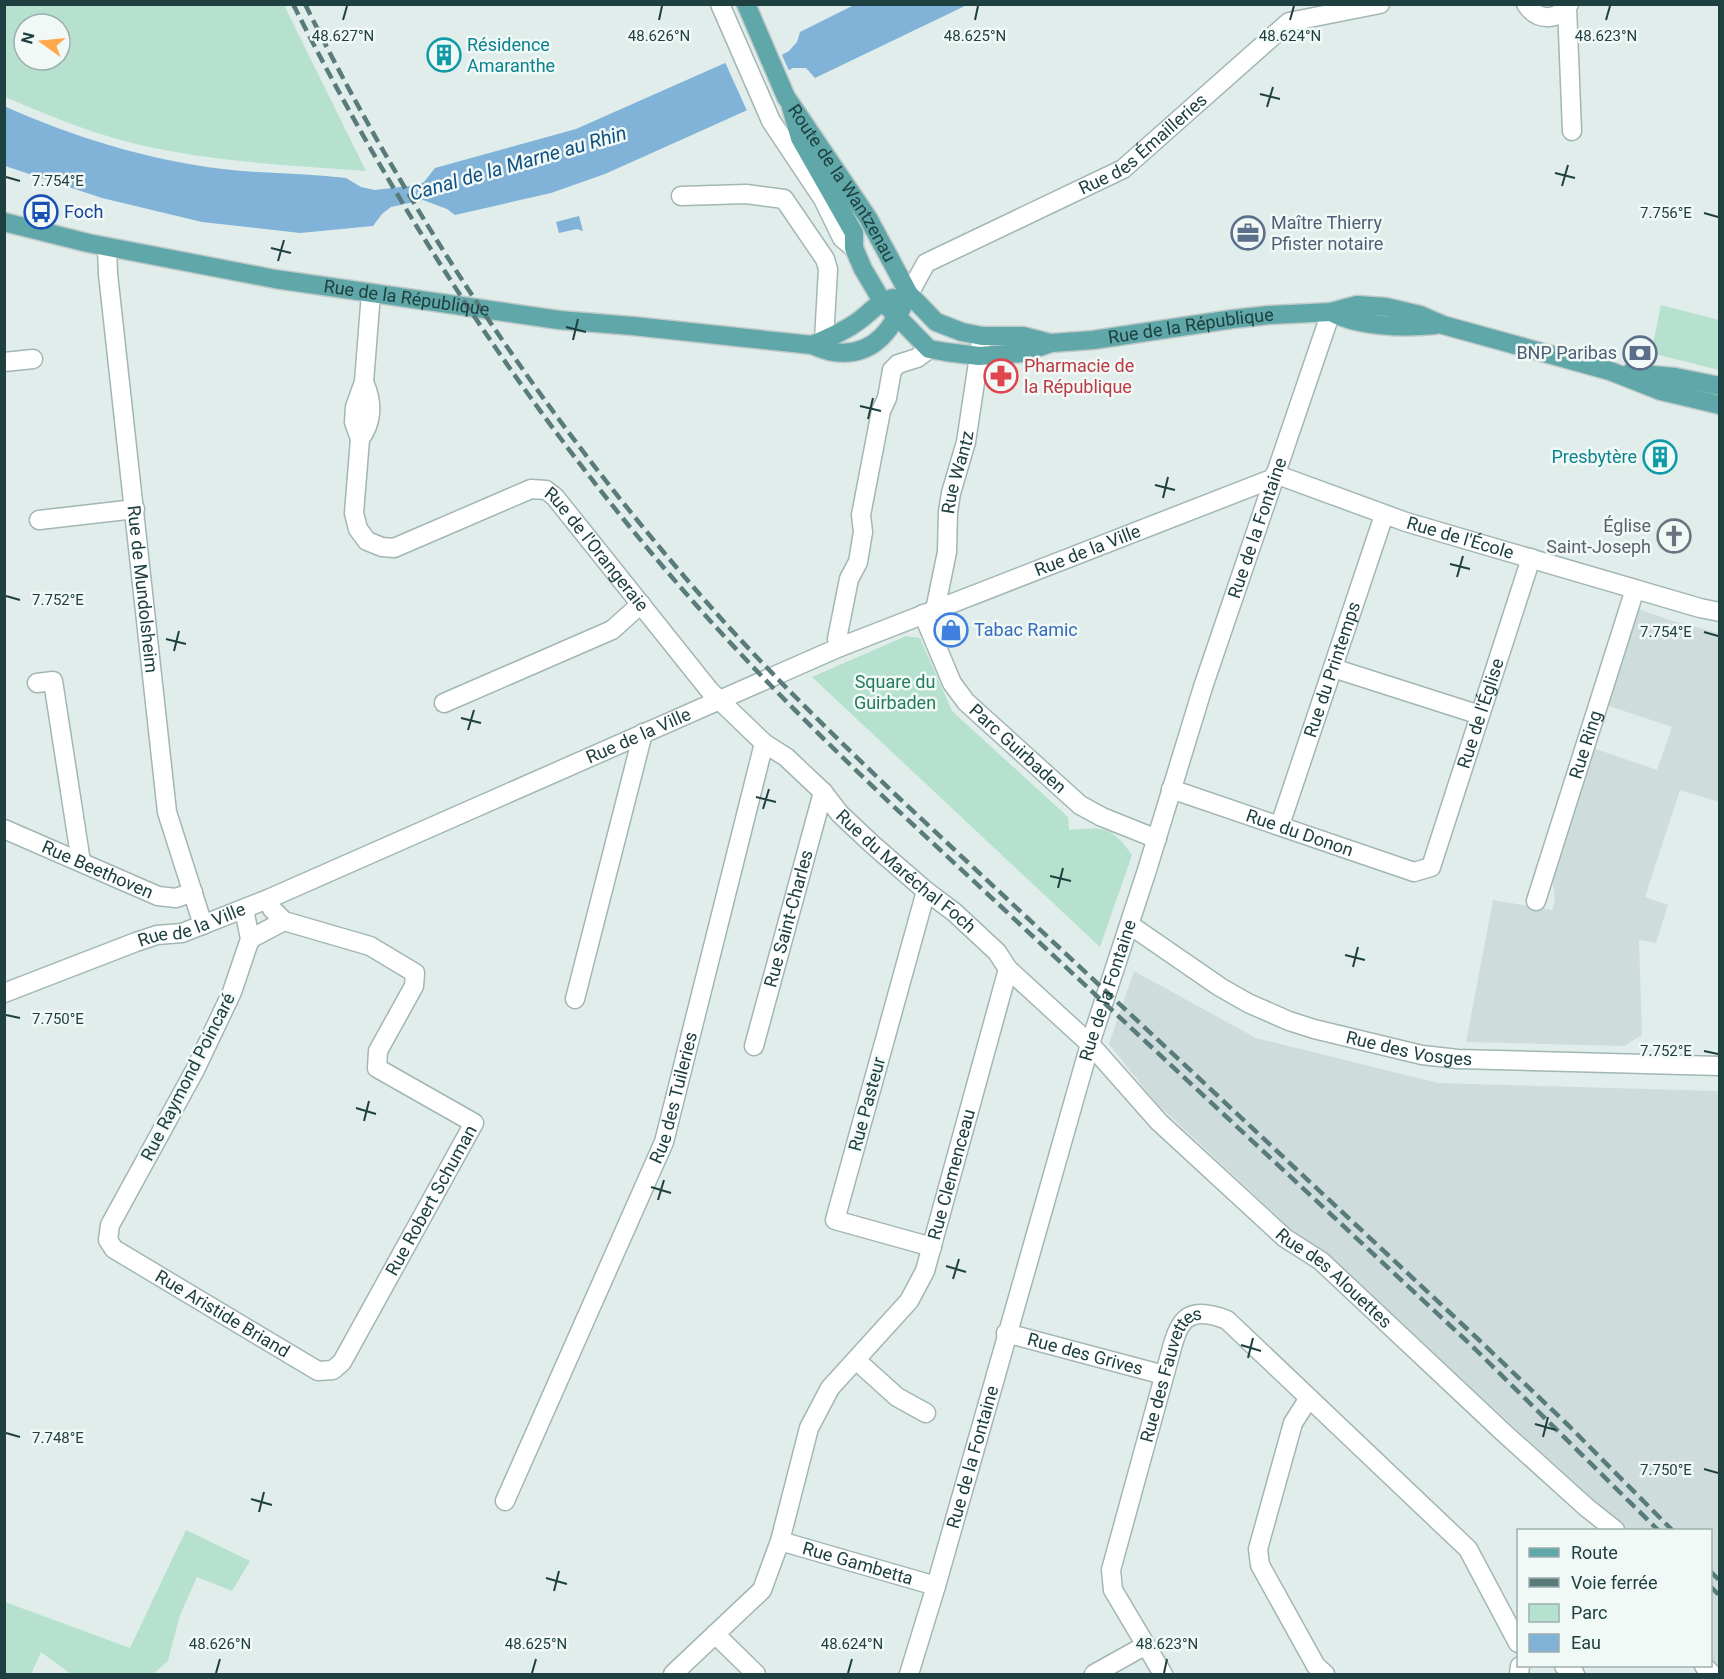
<svg xmlns="http://www.w3.org/2000/svg" width="1724" height="1679" viewBox="0 0 1724 1679" font-family="Roboto,sans-serif">
	<style>
		.built { fill: #cedddb }
		.green { fill: #b6e1ce; fill-rule: evenodd }
		.water { fill: #81b3d9 }
		.pier { fill: #e0edeb }
		.lines { fill: none; stroke-linecap: round; stroke-linejoin: round }
		.minor-casing { stroke: #a2b6b4; stroke-width: 21 }
		.major-casing { stroke: #c0caca; stroke-width: 21 }
		.minor { stroke: #fff; stroke-width: 18 }
		.major { stroke: #5fa7a8; stroke-width: 18 }
		.rail { stroke: #597b7b; stroke-width: 4.5; stroke-dasharray: 12 6; stroke-linecap: butt }
		.ticks { fill: none; stroke: #1f4040; stroke-width: 2 }
		.labels { text-anchor: middle; stroke-width: 5; stroke-linejoin: round; paint-order: stroke }
		.culture-label { font-size: 18px; fill: #0d838f; stroke: #f1f9f7; text-anchor: start }
		.street-label { font-size: 18px; fill: #1f4040; stroke: #f1f9f7 }
		.transit-label { font-size: 18px; fill: #164399; stroke: #f1f9f7; text-anchor: start }
		.service-label { font-size: 18px; fill: #4e5e75; stroke: #f1f9f7; text-anchor: start }
		.health-label { font-size: 18px; fill: #be3a42; stroke: #f1f9f7; text-anchor: start }
		.worship-label { font-size: 18px; fill: #5b616d; stroke: #f1f9f7; text-anchor: end }
		.shop-label { font-size: 18px; fill: #366cbe; stroke: #f1f9f7; text-anchor: start }
		.park-label { font-size: 18px; fill: #247c5e; stroke: #f1f9f7 }
		.water-label { font-size: 20px; font-style: italic; fill: #115183; stroke: #f1f9f7 }
		.ticks-label { font-size: 15px; text-anchor: middle; fill: #1f4040; stroke: #f1f9f7; stroke-width: 5; stroke-linejoin: round; paint-order: stroke }
	</style>
	<rect width="100%" height="100%" fill="#e0edeb"/>
	<path class="built" d="M 1638,609 L 1673,621 L 1719,633 L 1719,802 L 1680,790 L 1645,897 L 1668,905 L 1656,943 L 1639,940 L 1642,1035 L 1624,1046 L 1466,1042 L 1493,900 L 1552,910 L 1555,900 L 1552,875 L 1593,748 L 1657,770 L 1672,727 L 1606,705 Z
		M 1134,971 L 1256,1038 L 1438,1083 L 1719,1091 L 1719,1667 L 1711,1657 L 1710,1530 L 1621,1530 L 1599,1506 L 1333,1259 L 1290,1228 L 1156,1103 L 1109,1044 Z"/>
	<path class="green" d="M 4,5 L 284,5 L 366,171 C 275,164 182,161 94,132 C 64,122 34,109 5,97 ZM 24,24 L 60,24 L 60,60 L 24,60 Z
		M 1661,305 L 1719,320 L 1719,370 L 1651,353 Z
		M 906,636 L 920,638 L 952,711 L 1068,817 L 1069,830 C 1103,827 1111,825 1132,855 L 1100,947 L 812,677 Z
		M 186,1530 L 250,1561 L 232,1591 L 197,1577 L 180,1615 L 168,1661 L 153,1674 L 71,1674 L 41,1652 L 31,1674 L 5,1674 L 5,1602 L 130,1648 Z"/>
	<path class="water" d="M 854,5 L 967,5 L 815,78 L 806,68 L 793,68 L 758,87 L 752,108 L 605,174 L 551,193 L 455,215 L 447,209 L 423,200 L 391,207 L 382,214 L 373,226 L 300,233 L 202,222 L 102,198 L 5,166 L 4,106 C 73,137 148,160 223,169 C 264,174 305,173 346,178 L 361,187 L 375,190 L 417,185 L 424,182 L 435,168 L 576,129 L 725,63 L 748,71 L 759,67 L 789,51 L 797,42 L 800,32 Z
		M 579,216 L 583,231 L 577,229 L 559,233 L 556,222 Z"/>
	<path class="pier" d="M 781,53 L 790,73 L 766,86 L 757,65 Z
		M 724,60 L 748,68 L 756,99 L 754,111 L 748,113 Z"/>
	<g class="lines">
		<defs>
			<g id="minor">
				<path d="M 720,4 L 771,121 L 823,199 L 842,238 L 854,248"/>
				<path d="M 1526,4 C 1537,21 1557,22 1569,4"/>
				<path d="M 1567,7 L 1572,131"/>
				<path d="M 681,196 L 746,194 L 784,199 L 825,259 L 828,269 L 824,340"/>
				<path id="s1" d="M 107,247 L 108,274 L 167,812 L 203,925"/>
				<path id="s2" d="M 371,293 L 364,382 L 355,407 L 354,422 L 360,439 L 354,513 L 358,529 L 367,541 L 382,547 L 394,548 L 531,489 L 546,490 L 555,497 L 710,691 L 764,743 L 786,757 L 823,792 L 840,814 L 873,845 L 926,891 L 954,912 L 997,952 L 1008,969 L 1090,1044 L 1159,1122 L 1285,1238 L 1321,1261 L 1503,1432 L 1586,1507 L 1615,1530"/>
				<path id="s3" d="M 909,294 L 926,263 L 1123,169 L 1289,22 L 1380,4"/>
				<path d="M 4,362 L 33,359"/>
				<path d="M 360,439 C 373,421 373,402 364,382"/>
				<path id="s4" d="M 1275,474 L 1406,522 L 1700,608 L 1720,612"/>
				<path d="M 39,520 L 135,509"/>
				<path id="s5" d="M 935,610 L 947,552 L 948,512 L 951,493 L 966,442 L 982,336"/>
				<path id="s6" d="M 923,614 L 952,683 L 966,702 L 1080,805 L 1102,817 L 1157,839"/>
				<path d="M 840,647 L 837,639 L 849,579 L 858,562 L 863,532 L 861,515 L 881,411 L 887,398 L 892,370 L 898,364 L 917,358 L 929,349"/>
				<path d="M 1333,668 L 1480,715"/>
				<path d="M 37,683 L 53,681 L 81,862"/>
				<path d="M 444,703 L 612,630 L 641,604"/>
				<path id="s7" d="M 1171,789 L 1414,872 L 1431,867 L 1531,558"/>
				<path id="s8" d="M 1280,825 L 1384,515"/>
				<path id="s9" d="M 4,829 L 158,896 L 176,898 L 193,892"/>
				<path d="M 926,891 L 835,1220 L 932,1247"/>
				<path id="s10" d="M 1536,901 L 1635,589"/>
				<path id="s11" d="M 244,909 L 250,939 L 232,992 L 195,1070 L 110,1225 L 108,1240 L 114,1249 L 318,1371 L 333,1370 L 342,1362 L 474,1123 L 377,1068 L 378,1051 L 414,986 L 415,973 L 370,946 L 284,921 L 272,909 L 268,899"/>
				<path id="s12" d="M 1130,925 L 1220,987 L 1248,1003 L 1289,1021 L 1314,1029 L 1422,1055 L 1458,1059 L 1720,1066"/>
				<path d="M 250,939 L 284,921"/>
				<path id="s13" d="M 4,993 L 136,942 L 157,935 L 182,933 L 268,899 L 840,647 L 1274,478"/>
				<path d="M 575,999 L 643,733"/>
				<path id="s14" d="M 754,1046 L 823,792"/>
				<path id="s15" d="M 1006,1333 L 1164,1375"/>
				<path d="M 856,1360 L 897,1397 L 926,1413"/>
				<path d="M 1309,1398 L 1293,1423 L 1258,1549 L 1260,1565 L 1316,1666 L 1325,1674"/>
				<path id="s16" d="M 505,1501 L 664,1142 L 764,743"/>
				<path id="s17" d="M 780,1541 L 936,1586"/>
				<path d="M 715,1634 L 756,1674"/>
				<path d="M 1564,1666 L 1575,1674"/>
				<path d="M 1704,1666 L 1712,1674"/>
				<path id="s18" d="M 673,1674 L 762,1590 L 780,1541 L 809,1428 L 830,1388 L 909,1301 L 925,1271 L 1008,969"/>
				<path id="s19" d="M 909,1674 L 936,1586 L 1090,1044 L 1147,870 L 1203,687 L 1331,312"/>
				<path d="M 1094,1674 L 1146,1645"/>
				<path id="s20" d="M 1163,1674 L 1113,1590 L 1111,1570 L 1173,1344 C 1175,1338 1177,1330 1181,1325 C 1191,1308 1212,1314 1227,1320 L 1468,1549 L 1518,1643"/>
				<path d="M 1519,1674 L 1520,1666"/>
			</g>
			<g id="major">
				<path id="s21" d="M 746,4 L 786,97 L 868,218 L 909,294 L 936,322 L 962,332 L 982,336 L 1023,336 L 1050,343"/>
				<path id="s22" d="M 791,107 L 800,138 L 854,233 L 854,248 L 863,269 L 882,301 L 929,349 L 946,352 L 979,356 L 1022,353 L 1051,343 L 1093,340 L 1233,319 L 1269,315 L 1331,312 L 1357,305 L 1386,307 L 1420,315 L 1443,325 L 1610,371 L 1661,391 L 1720,405"/>
				<path id="s23" d="M 4,222 L 88,243 L 275,279 L 559,320 L 633,326 L 812,345 C 819,348 827,351 834,352 C 876,358 893,326 909,294"/>
				<path d="M 1331,312 C 1359,327 1404,328 1435,325"/>
				<path d="M 812,345 C 826,339 841,333 854,324 C 868,316 876,302 893,298"/>
				<path d="M 1630,373 L 1675,377 L 1720,386"/>
			</g>
		</defs>
		<use href="#minor" class="minor-casing"/>
		<use href="#major" class="major-casing"/>
		<use href="#minor" class="minor"/>
		<use href="#major" class="major"/>
		<path class="rail" d="M 293,4 C 402,221 536,424 697,606 C 758,675 824,740 891,804 L 1472,1346 L 1658,1530
			M 305,4 C 412,220 544,416 702,597 C 763,667 831,733 898,797 L 1478,1339 L 1569,1426 L 1672,1530
			M 1710,1571 L 1720,1581
			M 1710,1586 L 1720,1596"/>
	</g>
	<path class="ticks" d="M 343,20 L 347,6M 659,20 L 662,6M 975,20 L 978,6M 1290,20 L 1294,6M 1606,20 L 1610,6M 1260,94 L 1280,99M 1267,107 L 1273,87M 1555,173 L 1575,178M 6,177 L 20,181M 1562,186 L 1568,165M 1704,213 L 1718,217M 271,248 L 291,253M 278,261 L 284,240M 566,327 L 586,332M 573,340 L 578,319M 860,406 L 881,411M 868,419 L 873,398M 1155,485 L 1175,490M 1163,498 L 1168,477M 1450,564 L 1470,569M 1457,577 L 1463,556M 6,596 L 20,600M 1704,632 L 1718,636M 166,639 L 186,644M 174,651 L 179,631M 461,718 L 481,723M 468,730 L 474,710M 756,797 L 776,802M 763,809 L 769,789M 1050,876 L 1071,881M 1058,888 L 1063,868M 1345,955 L 1365,960M 1353,967 L 1358,947M 6,1015 L 20,1018M 1704,1051 L 1718,1054M 356,1108 L 376,1114M 364,1121 L 369,1101M 651,1187 L 671,1193M 658,1200 L 664,1180M 946,1266 L 966,1272M 953,1279 L 959,1259M 1241,1345 L 1261,1351M 1248,1358 L 1253,1338M 1535,1424 L 1556,1430M 6,1433 L 20,1437M 1543,1437 L 1548,1417M 1704,1469 L 1718,1473M 251,1499 L 272,1505M 259,1512 L 264,1492M 546,1578 L 567,1584M 554,1591 L 559,1571M 216,1673 L 220,1659M 532,1673 L 536,1659M 848,1673 L 852,1659M 1164,1673 L 1167,1659"/>
	<defs>
		<symbol id="building-ring" viewBox="-11 -11 22 22"><circle r="9.5" fill="#f1f9f7" stroke="#0f9aa8" stroke-width="1.5"/><path d="M-4-6H4V6H1V3H-1V6H-4ZM-2.5-4.3h1.7v1.8h-1.7ZM.8-4.3h1.7v1.8H.8ZM-2.5-1h1.7V.8h-1.7ZM.8-1h1.7V.8H.8Z" fill="#0f9aa8"/></symbol>
		<symbol id="bus-ring" viewBox="-11 -11 22 22"><circle r="9.5" fill="#f1f9f7" stroke="#1a4fb4" stroke-width="1.5"/><path d="M-5-6H5V4H4V6H2V4H-2V6H-4V4H-5ZM-3.5-4V0h7V-4ZM-3.5 1.2v1.5H-2V1.2ZM2 1.2v1.5H3.5V1.2Z" fill="#1a4fb4"/></symbol>
		<symbol id="office-ring" viewBox="-11 -11 22 22"><circle r="9.5" fill="#f1f9f7" stroke="#5c6f8a" stroke-width="1.5"/><path d="M-6-3h4V-5.5h4V-3h4V5H-6ZM-1-4.5V-3h2v-1.5ZM-6 0V1H6V0Z" fill="#5c6f8a"/></symbol>
		<symbol id="bank-ring" viewBox="-11 -11 22 22"><circle r="9.5" fill="#f1f9f7" stroke="#5c6f8a" stroke-width="1.5"/><path d="M-6-4H6V4H-6ZM0-2.3a2.3 2.3 0 1 0 0 4.6a2.3 2.3 0 1 0 0-4.6Z" fill="#5c6f8a"/></symbol>
		<symbol id="pharmacy-ring" viewBox="-11 -11 22 22"><circle r="9.5" fill="#f1f9f7" stroke="#e0444e" stroke-width="1.5"/><path d="M-2-6h4v4h4v4h-4v4h-4v-4h-4v-4h4Z" fill="#e0444e"/></symbol>
		<symbol id="church-ring" viewBox="-11 -11 22 22"><circle r="9.5" fill="#f1f9f7" stroke="#6b7280" stroke-width="1.5"/><path d="M-1.2-6h2.4v3.5h3.3v2.4h-3.3V6h-2.4V-.1h-3.3v-2.4h3.3Z" fill="#6b7280"/></symbol>
		<symbol id="shop-ring" viewBox="-11 -11 22 22"><circle r="9.5" fill="#f1f9f7" stroke="#3f7fe0" stroke-width="1.5"/><path d="M-5-2.5h2.3a2.7 3.5 0 0 1 5.4 0H5L5.5 6h-11ZM-1.5-2.5h3a1.5 2.3 0 0 0-3 0Z" fill="#3f7fe0"/></symbol>
	</defs>
	<g fill-rule="evenodd">
		<use href="#building-ring" x="425" y="36" width="38" height="38"/>
		<use href="#bus-ring" x="22" y="193" width="38" height="38"/>
		<use href="#office-ring" x="1229" y="214" width="38" height="38"/>
		<use href="#bank-ring" x="1621" y="334" width="38" height="38"/>
		<use href="#pharmacy-ring" x="982" y="357" width="38" height="38"/>
		<use href="#building-ring" x="1641" y="438" width="38" height="38"/>
		<use href="#church-ring" x="1655" y="517" width="38" height="38"/>
		<use href="#shop-ring" x="932" y="611" width="38" height="38"/>
	</g>
	<g class="labels">
		<g class="culture-label">
			<text x="467" y="51">Résidence<tspan x="467" dy="21">Amaranthe</tspan></text>
			<text x="1637" y="463" text-anchor="end">Presbytère</text>
		</g>
		<g class="street-label">
			<text dy="6" stroke="none"><textPath href="#s3" startOffset="284">Rue des Émailleries</textPath></text>
			<text dy="6" stroke="none"><textPath href="#s21" startOffset="204">Route de la Wantzenau</textPath></text>
			<text dy="6" stroke="none"><textPath href="#s23" startOffset="410">Rue de la République</textPath></text>
			<text dy="6" stroke="none"><textPath href="#s22" startOffset="549">Rue de la République</textPath></text>
			<text dy="6" stroke="none"><textPath href="#s5" startOffset="140">Rue Wantz</textPath></text>
			<text dy="6" stroke="none"><textPath href="#s19" startOffset="1198">Rue de la Fontaine</textPath></text>
			<text dy="6" stroke="none"><textPath href="#s4" startOffset="196">Rue de l'École</textPath></text>
			<text dy="6" stroke="none"><textPath href="#s13" startOffset="1172">Rue de la Ville</textPath></text>
			<text dy="6" stroke="none"><textPath href="#s2" startOffset="525">Rue de l'Orangeraie</textPath></text>
			<text dy="6" stroke="none"><textPath href="#s1" startOffset="344">Rue de Mundolsheim</textPath></text>
			<text dy="6" stroke="none"><textPath href="#s8" startOffset="164">Rue du Printemps</textPath></text>
			<text dy="6" stroke="none"><textPath href="#s7" startOffset="436">Rue de l'Église</textPath></text>
			<text dy="6" stroke="none"><textPath href="#s13" startOffset="686">Rue de la Ville</textPath></text>
			<text dy="6" stroke="none"><textPath href="#s10" startOffset="164">Rue Ring</textPath></text>
			<text dy="6" stroke="none"><textPath href="#s6" startOffset="168">Parc Guirbaden</textPath></text>
			<text dy="6" stroke="none"><textPath href="#s7" startOffset="136">Rue du Donon</textPath></text>
			<text dy="6" stroke="none"><textPath href="#s9" startOffset="102">Rue Beethoven</textPath></text>
			<text dy="6" stroke="none"><textPath href="#s2" startOffset="974">Rue du Maréchal Foch</textPath></text>
			<text dy="6" stroke="none"><textPath href="#s14" startOffset="132">Rue Saint-Charles</textPath></text>
			<text dy="6" stroke="none"><textPath href="#s13" startOffset="200">Rue de la Ville</textPath></text>
			<text dy="6" stroke="none"><textPath href="#s19" startOffset="712">Rue de la Fontaine</textPath></text>
			<text dy="6" stroke="none"><textPath href="#s12" startOffset="310">Rue des Vosges</textPath></text>
			<text transform="translate(188 1077) rotate(-63)" y="6">Rue Raymond Poincaré</text>
			<text dy="6" stroke="none"><textPath href="#s16" startOffset="438">Rue des Tuileries</textPath></text>
			<text transform="translate(867 1104) rotate(-75)" y="6">Rue Pasteur</text>
			<text dy="6" stroke="none"><textPath href="#s18" startOffset="588">Rue Clemenceau</textPath></text>
			<text dy="6" stroke="none"><textPath href="#s11" startOffset="825">Rue Robert Schuman</textPath></text>
			<text dy="6" stroke="none"><textPath href="#s2" startOffset="1566">Rue des Alouettes</textPath></text>
			<text dy="6" stroke="none"><textPath href="#s11" startOffset="502">Rue Aristide Briand</textPath></text>
			<text dy="6" stroke="none"><textPath href="#s15" startOffset="82">Rue des Grives</textPath></text>
			<text dy="6" stroke="none"><textPath href="#s20" startOffset="324">Rue des Fauvettes</textPath></text>
			<text dy="6" stroke="none"><textPath href="#s19" startOffset="226">Rue de la Fontaine</textPath></text>
			<text dy="6" stroke="none"><textPath href="#s17" startOffset="81">Rue Gambetta</textPath></text>
		</g>
		<g class="transit-label">
			<text x="64" y="218">Foch</text>
		</g>
		<g class="service-label">
			<text x="1271" y="229">Maître Thierry<tspan x="1271" dy="21">Pfister notaire</tspan></text>
			<text x="1617" y="359" text-anchor="end">BNP Paribas</text>
		</g>
		<g class="health-label">
			<text x="1024" y="372">Pharmacie de<tspan x="1024" dy="21">la République</tspan></text>
		</g>
		<g class="worship-label">
			<text x="1651" y="532">Église<tspan x="1651" dy="21">Saint-Joseph</tspan></text>
		</g>
		<g class="shop-label">
			<text x="974" y="636">Tabac Ramic</text>
		</g>
		<g class="park-label">
			<text x="895" y="688">Square du<tspan x="895" dy="21">Guirbaden</tspan></text>
		</g>
		<g class="water-label">
			<text transform="translate(518 163) rotate(-16)" y="7">Canal de la Marne au Rhin</text>
		</g>
	</g>
	<g class="ticks-label">
		<text x="343" y="41">48.627°N</text>
		<text x="659" y="41">48.626°N</text>
		<text x="975" y="41">48.625°N</text>
		<text x="1290" y="41">48.624°N</text>
		<text x="1606" y="41">48.623°N</text>
		<text x="58" y="186">7.754°E</text>
		<text x="1666" y="218">7.756°E</text>
		<text x="58" y="605">7.752°E</text>
		<text x="1666" y="637">7.754°E</text>
		<text x="58" y="1024">7.750°E</text>
		<text x="1666" y="1056">7.752°E</text>
		<text x="58" y="1443">7.748°E</text>
		<text x="1666" y="1475">7.750°E</text>
		<text x="220" y="1649">48.626°N</text>
		<text x="536" y="1649">48.625°N</text>
		<text x="852" y="1649">48.624°N</text>
		<text x="1167" y="1649">48.623°N</text>
	</g>
	<rect width="1724" height="1679" fill="none" stroke="#1f4040" stroke-width="12"/>
	<rect x="1517" y="1529" width="195" height="138" fill="#f1f9f7" stroke="#9dafae" stroke-width="1.5"/>
	<rect x="1529" y="1548" width="30" height="9" fill="#5fa7a8" stroke="#9dafae" stroke-width="1.5"/>
	<text x="1571" y="1559" font-size="18" fill="#1f4040">Route</text>
	<rect x="1529" y="1578" width="30" height="9" fill="#597b7b" stroke="#9dafae" stroke-width="1.5"/>
	<text x="1571" y="1589" font-size="18" fill="#1f4040">Voie ferrée</text>
	<rect x="1529" y="1604" width="30" height="18" fill="#b6e1ce" stroke="#9dafae" stroke-width="1.5"/>
	<text x="1571" y="1619" font-size="18" fill="#1f4040">Parc</text>
	<rect x="1529" y="1634" width="30" height="18" fill="#81b3d9" stroke="#9dafae" stroke-width="1.5"/>
	<text x="1571" y="1649" font-size="18" fill="#1f4040">Eau</text>
	<g transform="translate(42 42) rotate(285)"><circle r="28" fill="#f1f9f7" stroke="#9dafae" stroke-width="1.5"/>
	<path d="M0-4.5L10 22L0 15L-10 22Z" fill="#ffa94c"/>
	<text y="-9" font-size="16" font-weight="bold" text-anchor="middle" fill="#1f4040">N</text>
	</g>
</svg>
